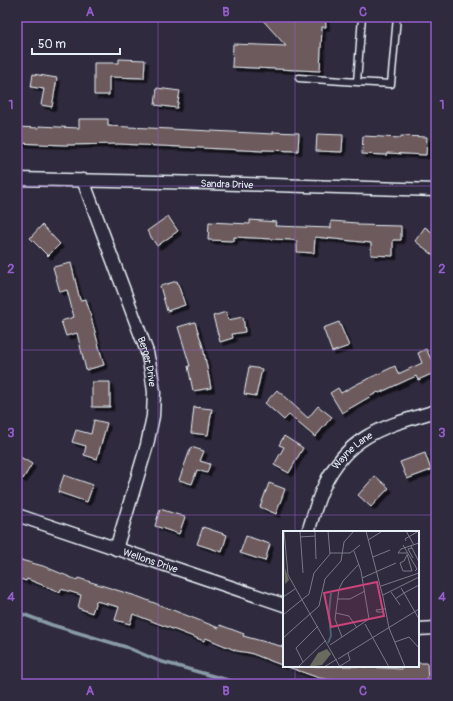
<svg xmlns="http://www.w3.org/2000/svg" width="453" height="701" viewBox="0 0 453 701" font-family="Pangolin,sans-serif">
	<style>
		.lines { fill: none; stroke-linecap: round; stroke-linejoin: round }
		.stream { stroke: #899ba8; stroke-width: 3.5 }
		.building { fill: #6d5a5b; stroke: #e8f1f8; filter: url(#shadow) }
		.service-casing { stroke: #e8f1f8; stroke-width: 9 }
		.minor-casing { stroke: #e8f1f8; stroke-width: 15 }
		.service { stroke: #2f2a3d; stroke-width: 6 }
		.minor { stroke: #2f2a3d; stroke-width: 12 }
		.grid { fill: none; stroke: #965dcd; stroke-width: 1; stroke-opacity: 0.55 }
		.labels { text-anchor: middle; stroke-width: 4; stroke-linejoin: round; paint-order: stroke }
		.street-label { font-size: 10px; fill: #e8f1f8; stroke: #2f2a3d }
		.inset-river { fill: none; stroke: #496173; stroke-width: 2 }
		.inset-road { fill: none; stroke: #797a88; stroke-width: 1 }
		.view { fill: #ca437a; fill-opacity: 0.15; stroke: #ca437a; stroke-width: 2 }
		.inset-edge { fill: none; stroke: #e8f1f8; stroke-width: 2 }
		.neatline { fill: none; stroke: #965dcd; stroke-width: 1.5 }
		.grid-label { font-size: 13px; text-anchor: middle; font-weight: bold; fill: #965dcd }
	</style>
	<defs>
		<filter id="shadow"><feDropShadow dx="3.5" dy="3.5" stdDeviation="0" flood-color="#0009"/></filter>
	</defs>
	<rect width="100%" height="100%" fill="#2f2a3d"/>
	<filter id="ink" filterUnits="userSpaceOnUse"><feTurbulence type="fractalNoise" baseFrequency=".025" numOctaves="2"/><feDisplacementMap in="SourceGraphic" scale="8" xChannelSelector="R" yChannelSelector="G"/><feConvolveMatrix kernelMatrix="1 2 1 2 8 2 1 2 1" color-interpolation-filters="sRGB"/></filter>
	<g filter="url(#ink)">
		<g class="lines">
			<path class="stream" d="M 17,612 L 52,625 L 126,647 L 159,661 L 242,684"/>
		</g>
		<path class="building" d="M 260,17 L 325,17 L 326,27 L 322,27 L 320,71 L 232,67 L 233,44 L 286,46 Z
			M 119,59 L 145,60 L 144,78 L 109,77 L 109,95 L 94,95 L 94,63 L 119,63 Z
			M 33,74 L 57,78 L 52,107 L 41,105 L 44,89 L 31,87 Z
			M 157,88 L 180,91 L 177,108 L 155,105 Z
			M 79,119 L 108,119 L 108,126 L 273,134 L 273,132 L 299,133 L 298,151 L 263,150 L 263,151 L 119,144 L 64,145 L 17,143 L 17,127 L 39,128 L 39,126 L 79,128 Z
			M 317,134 L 343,135 L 342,152 L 316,151 Z
			M 363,136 L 401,138 L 401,136 L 427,137 L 426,155 L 387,153 L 387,155 L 362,154 Z
			M 168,216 L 178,231 L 157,246 L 147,231 Z
			M 250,220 L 276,222 L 275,226 L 331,228 L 331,221 L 357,223 L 357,225 L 401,226 L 401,240 L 393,240 L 393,256 L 371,255 L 371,243 L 315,237 L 314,253 L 297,252 L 297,241 L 291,240 L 234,237 L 234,241 L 208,240 L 209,222 L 250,224 Z
			M 42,225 L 60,244 L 48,256 L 30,238 Z
			M 425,227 L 436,235 L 436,257 L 415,241 Z
			M 71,263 L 80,300 L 86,299 L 104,365 L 86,370 L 77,333 L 66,336 L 61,321 L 74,317 L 67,290 L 60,292 L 53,267 Z
			M 177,281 L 185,305 L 167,311 L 160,286 Z
			M 226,312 L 228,320 L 243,317 L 245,332 L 232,334 L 233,338 L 220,342 L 213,316 Z
			M 195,322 L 203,347 L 211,388 L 193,391 L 188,366 L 190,366 L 178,327 Z
			M 339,322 L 349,346 L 332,352 L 323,328 Z
			M 426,349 L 431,359 L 436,356 L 436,372 L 418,380 L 416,376 L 379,393 L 378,392 L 342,413 L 330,393 L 338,388 L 341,393 L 357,384 L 395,366 L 398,374 L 422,363 L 418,353 Z
			M 249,367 L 262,369 L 256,396 L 244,394 Z
			M 92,382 L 110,382 L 110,407 L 92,407 Z
			M 277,390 L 308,418 L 318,406 L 332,417 L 315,437 L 289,415 L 284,420 L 265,403 Z
			M 194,407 L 212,409 L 208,435 L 191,433 Z
			M 94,420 L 107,423 L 97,459 L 84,455 L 86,446 L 72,442 L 76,430 L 91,434 Z
			M 284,436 L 303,448 L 289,473 L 274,465 L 284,447 L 279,445 Z
			M 191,447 L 204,451 L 200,461 L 210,464 L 207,473 L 197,470 L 192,484 L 179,480 Z
			M 425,453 L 431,470 L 407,479 L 400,462 Z
			M 17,455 L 32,464 L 23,479 L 17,476 Z
			M 64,475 L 93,485 L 87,502 L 58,492 Z
			M 375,476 L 389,488 L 371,507 L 358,495 Z
			M 269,483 L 285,489 L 276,514 L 260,507 Z
			M 160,509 L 185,517 L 179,534 L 155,526 Z
			M 203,527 L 227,535 L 222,552 L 197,544 Z
			M 246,536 L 270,544 L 265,561 L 240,553 Z
			M 17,559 L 43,566 L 77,580 L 78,578 L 139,597 L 219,628 L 220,625 L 244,634 L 243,636 L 284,647 L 284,666 L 250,653 L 237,651 L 206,638 L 204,641 L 133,614 L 130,624 L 115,620 L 119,607 L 96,601 L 92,613 L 78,608 L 81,595 L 61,589 L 60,592 L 27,579 L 26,581 L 17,578 Z
			M 418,663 L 427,663 L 428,681 L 390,682 L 390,684 L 357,684 L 319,678 L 288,667 L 289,666 L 351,666 L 402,669 L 402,666 L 418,666 Z"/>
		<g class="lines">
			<defs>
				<path id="service" d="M 362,17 L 357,82 L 391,84 L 397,17
					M 299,78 L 357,82"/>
				<g id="minor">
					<path id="s1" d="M 17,179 L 208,183 L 436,190"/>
					<path id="s2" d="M 83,180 L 147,352 L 151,371 L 154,392 L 153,416 L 147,445 L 116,549"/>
					<path id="s3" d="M 17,515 L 284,605"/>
					<path id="s4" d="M 308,532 C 313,517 317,500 324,486 C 348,434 386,426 436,411"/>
					<path d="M 418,629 L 436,628"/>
				</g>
			</defs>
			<use href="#service" class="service-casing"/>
			<use href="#minor" class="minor-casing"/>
			<use href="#service" class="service"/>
			<use href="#minor" class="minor"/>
		</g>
	</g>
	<path class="grid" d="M 158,17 L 158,684M 295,17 L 295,532M 17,186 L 436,186M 17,350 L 436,350M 17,515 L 436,515M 295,666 L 295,684"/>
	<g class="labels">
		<g class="street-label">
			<text dy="4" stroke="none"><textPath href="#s1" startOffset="210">Sandra Drive</textPath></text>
			<text dy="4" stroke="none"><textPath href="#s2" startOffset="193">Berger Drive</textPath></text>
			<text dy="4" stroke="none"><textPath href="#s4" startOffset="95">Wayne Lane</textPath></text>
			<text dy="4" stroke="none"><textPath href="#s3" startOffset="141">Wellons Drive</textPath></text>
		</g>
	</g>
	<g transform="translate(283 531)">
		<rect width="136" height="136" fill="#2f2a3d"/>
		<path d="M 0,1 L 2,37 L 6,49 L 2,53 ZM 44,118 L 48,123 L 39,134 L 26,136 L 35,122 Z" fill="#686b5d"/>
		<path class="inset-river" d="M 45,112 L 48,105 L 46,82 L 48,62"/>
		<path class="inset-road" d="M 1,0 L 5,44 L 57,136M 17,0 L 20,42M 32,0 L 33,28M 83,0 L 100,66 L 106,97 L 122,136M 123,0 L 131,14M 17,6 L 32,5M 85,9 L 98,1M 123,10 L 122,8 L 134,1M 120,14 L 134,38 L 132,40M 128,15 L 136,31M 129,17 L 125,18 L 130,27M 47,22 L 67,22 L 77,14M 124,22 L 115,22 L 118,18 L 136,12M 124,23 L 129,40 L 120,40 L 117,32 L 121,30 L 124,24M 90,26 L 107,19M 79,47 L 113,32M 136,54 L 121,62 L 136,88M 98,55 L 136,42M 108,61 L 117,74M 100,64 L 136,46M 0,66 L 12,58M 54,68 L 67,68 L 82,60M 112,68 L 121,62 L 118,57M 100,78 L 100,81 L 94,81 L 93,79 L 100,78 L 103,78M 53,82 L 66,85 L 74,97M 0,84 L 26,63 L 31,42 L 47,23 L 45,0M 82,93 L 106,136M 59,106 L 52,88 L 56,58 L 60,50 L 76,33M 0,107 L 36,75 L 42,48 L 58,30 L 61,11 L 71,0M 112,111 L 126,106 L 136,117M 47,114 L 86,88 L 78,40 L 71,20M 55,128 L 136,78M 20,131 L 13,117 L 35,95M 57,135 L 67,129 L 65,122M 15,136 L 43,109M 41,136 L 54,128"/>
		<path class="view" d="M 94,51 L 101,85 L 48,96 L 41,62 Z"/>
		<rect width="136" height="136" class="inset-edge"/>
	</g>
	<rect width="453" height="701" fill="none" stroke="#2f2a3d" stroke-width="44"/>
	<path d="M32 48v6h88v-6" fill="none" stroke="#e8f1f8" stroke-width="2"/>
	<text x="38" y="48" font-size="12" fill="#e8f1f8" stroke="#2f2a3d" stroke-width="3" paint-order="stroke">50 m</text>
	<rect x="22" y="22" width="409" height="657" class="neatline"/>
	<g class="grid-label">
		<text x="90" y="16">A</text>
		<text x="226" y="16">B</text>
		<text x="363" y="16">C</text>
		<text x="11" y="109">1</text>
		<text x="442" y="109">1</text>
		<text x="11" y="273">2</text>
		<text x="442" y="273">2</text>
		<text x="11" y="437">3</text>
		<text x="442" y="437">3</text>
		<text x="11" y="601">4</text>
		<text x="442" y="601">4</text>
		<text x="90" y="695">A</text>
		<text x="226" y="695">B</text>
		<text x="363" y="695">C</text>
	</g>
</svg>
